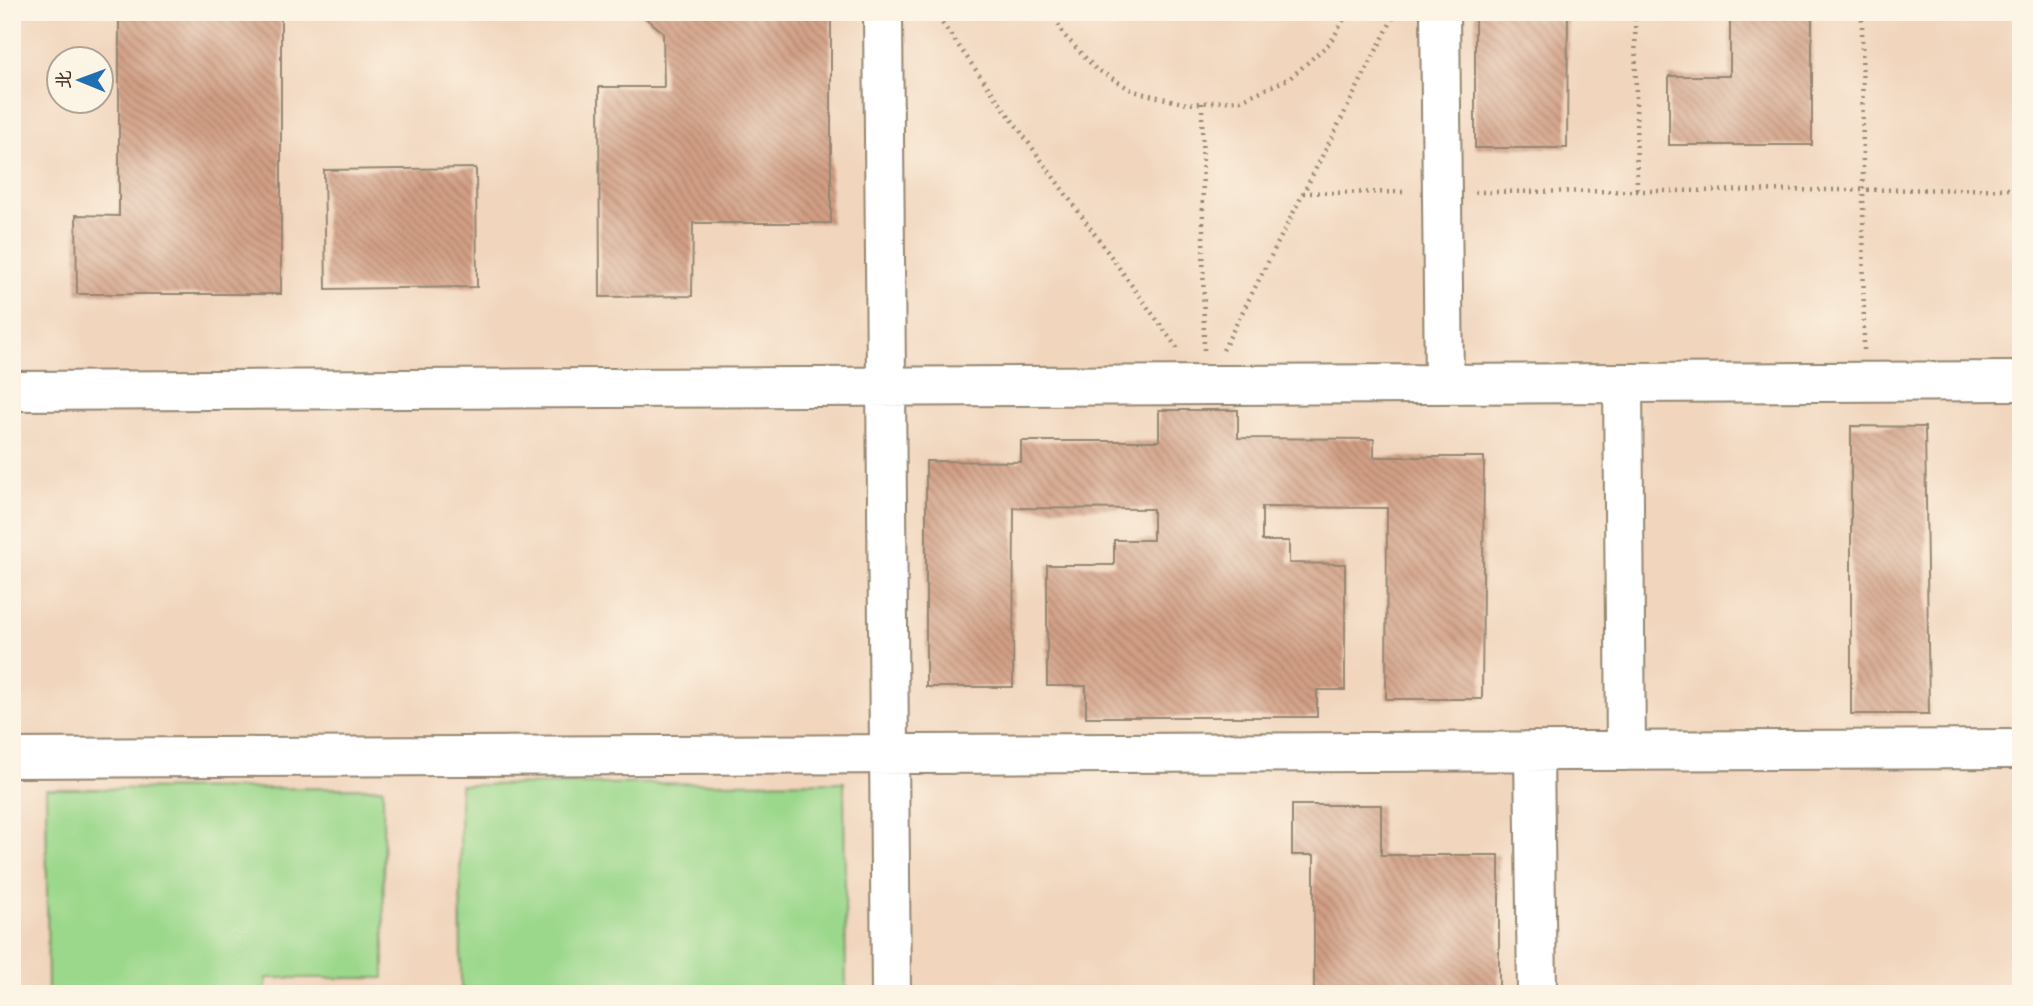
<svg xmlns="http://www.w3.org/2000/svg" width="2033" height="1006" viewBox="0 0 2033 1006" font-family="Sriracha,'LXGW WenKai TC',sans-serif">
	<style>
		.built { fill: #f1d5bd; fill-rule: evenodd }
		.green { fill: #9cd88c; stroke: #6c8155; stroke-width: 2 }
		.building { fill: url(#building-back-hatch) }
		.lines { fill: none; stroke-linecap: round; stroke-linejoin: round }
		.minor-casing { stroke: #958772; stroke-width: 42 }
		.path { stroke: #958772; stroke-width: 4.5; stroke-dasharray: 2 5; stroke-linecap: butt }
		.minor { stroke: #fff; stroke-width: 38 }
	</style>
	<defs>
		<pattern id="building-back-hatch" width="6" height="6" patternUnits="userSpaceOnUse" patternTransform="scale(1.75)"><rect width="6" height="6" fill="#d29f85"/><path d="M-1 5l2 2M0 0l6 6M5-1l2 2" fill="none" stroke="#ac826c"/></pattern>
	</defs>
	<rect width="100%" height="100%" fill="#fcf5e5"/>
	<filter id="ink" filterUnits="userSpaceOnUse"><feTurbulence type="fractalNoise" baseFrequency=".0143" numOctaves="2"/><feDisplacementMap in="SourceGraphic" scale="14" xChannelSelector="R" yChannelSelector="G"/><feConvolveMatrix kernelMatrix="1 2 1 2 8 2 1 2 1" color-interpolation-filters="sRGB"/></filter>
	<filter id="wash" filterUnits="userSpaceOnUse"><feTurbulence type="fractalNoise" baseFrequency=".00686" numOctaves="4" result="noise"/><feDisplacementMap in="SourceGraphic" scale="28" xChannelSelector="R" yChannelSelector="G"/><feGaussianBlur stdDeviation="1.57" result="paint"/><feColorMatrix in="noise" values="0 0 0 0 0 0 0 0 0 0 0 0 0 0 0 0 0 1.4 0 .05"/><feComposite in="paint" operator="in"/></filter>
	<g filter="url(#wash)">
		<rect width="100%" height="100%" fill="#efe4c6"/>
		<path class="built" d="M 12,12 L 2021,12 L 2021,994 L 12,994 ZM 60,60 L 102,60 L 102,102 L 60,102 Z"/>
		<path class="green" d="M 844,782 L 846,994 L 610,994 L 610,988 L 461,989 L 460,785 Z
			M 383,788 L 384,978 L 266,978 L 266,994 L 48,994 L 46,789 Z"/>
		<g id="blocks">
			<path class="building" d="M 119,12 L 281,12 L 281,294 L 77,294 L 76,215 L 119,216 Z
				M 638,12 L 831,12 L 831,223 L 693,223 L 692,296 L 600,297 L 599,87 L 664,87 L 663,32 Z
				M 1475,12 L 1568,12 L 1567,148 L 1475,148 Z
				M 1730,12 L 1812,12 L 1812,145 L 1669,145 L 1669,76 L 1730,76 Z
				M 476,168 L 477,287 L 326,289 L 324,170 Z
				M 1159,410 L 1238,410 L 1238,438 L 1374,439 L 1374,457 L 1484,457 L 1482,699 L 1386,699 L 1387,508 L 1262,507 L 1262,541 L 1289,541 L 1289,563 L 1345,564 L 1345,690 L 1317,690 L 1317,717 L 1086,717 L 1086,686 L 1047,686 L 1047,565 L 1114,565 L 1114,540 L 1153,540 L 1153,509 L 1014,508 L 1013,687 L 926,687 L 926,461 L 1021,462 L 1021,441 L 1159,441 Z
				M 1851,426 L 1925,427 L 1929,714 L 1851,714 Z
				M 1292,805 L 1381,805 L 1381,855 L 1499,855 L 1499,994 L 1314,994 L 1314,855 L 1292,855 Z"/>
		</g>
	</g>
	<g filter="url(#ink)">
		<use href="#blocks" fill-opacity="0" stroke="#958772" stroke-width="2"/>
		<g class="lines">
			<defs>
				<path id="minor" d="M 883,12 L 891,994
					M 1440,12 L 1444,384
					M 1623,383 L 1626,751
					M 12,391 L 2021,381
					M 1534,751 L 1537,994
					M 12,758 L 2021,749"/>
			</defs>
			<use href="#minor" class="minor-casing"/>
			<path class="path" d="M 934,12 L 1180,352
				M 1052,12 L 1064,35 L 1095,68 L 1133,91 L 1187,104 L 1241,100 L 1290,78 L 1331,42 L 1348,12
				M 1635,12 L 1637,190
				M 1862,12 L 1864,350
				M 1995,12 L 2015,18 L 2021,18
				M 1202,103 L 1204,351
				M 1475,192 L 2021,189
				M 1303,193 L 1407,192
				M 1223,350 L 1396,12"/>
			<use href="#minor" class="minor"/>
		</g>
	</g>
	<rect width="2033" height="1006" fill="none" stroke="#fcf5e5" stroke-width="42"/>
	<g transform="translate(80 80) rotate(271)"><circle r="33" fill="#fcf5e5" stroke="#afa495" stroke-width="2"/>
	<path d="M0-5L12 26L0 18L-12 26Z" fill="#1f6fb2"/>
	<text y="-10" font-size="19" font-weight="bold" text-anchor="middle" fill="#3b2a1e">北</text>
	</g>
</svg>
